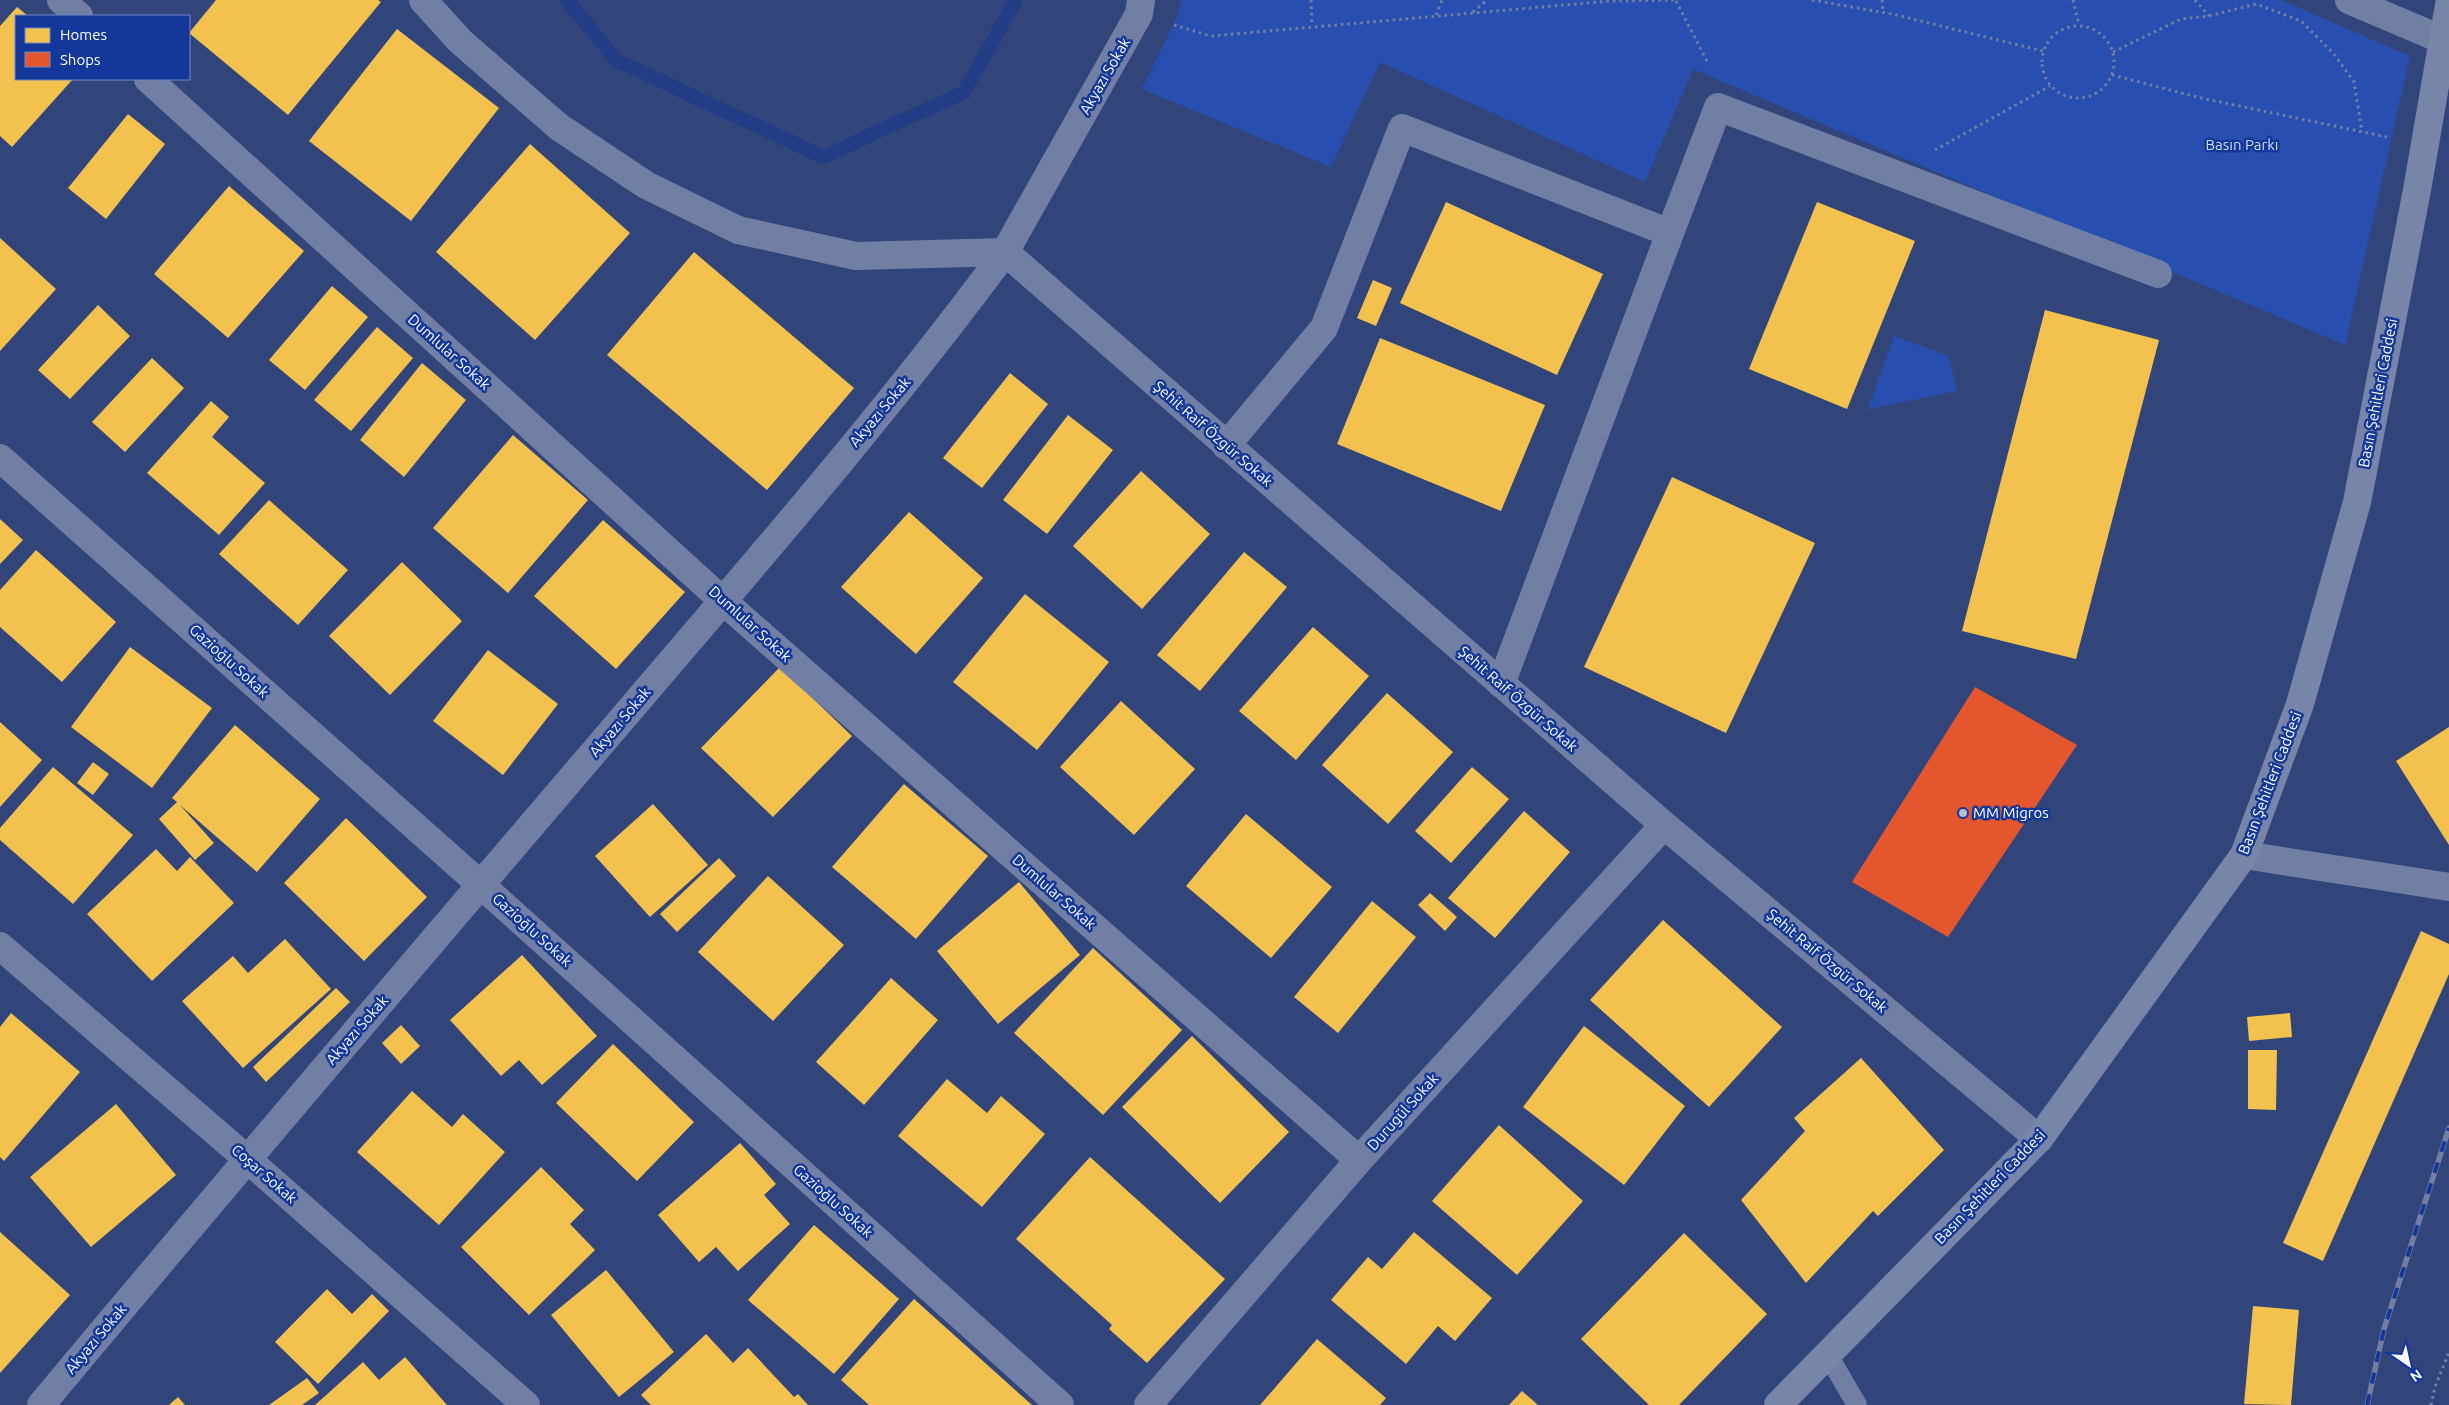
<svg xmlns="http://www.w3.org/2000/svg" width="2449" height="1405" viewBox="0 0 2449 1405" font-family="Ubuntu,sans-serif">
	<style>
		.green { fill: #284fb0 }
		.homes { fill: #f2c14e }
		.shops { fill: #e4572e }
		.lines { fill: none; stroke-linecap: round; stroke-linejoin: round }
		.stream { stroke: #223c85; stroke-width: 14 }
		.path { stroke: #717fa5; stroke-width: 3; stroke-dasharray: 2.5 4; stroke-linecap: butt }
		.service { stroke: #717fa5; stroke-width: 20 }
		.minor { stroke: #717fa5; stroke-width: 28 }
		.tertiary { stroke: #717fa5; stroke-width: 28 }
		.secondary { stroke: #7785a9; stroke-width: 28 }
		.rail-casing { stroke: #727ea4; stroke-width: 5.5 }
		.rail { stroke: #133899; stroke-width: 4; stroke-dasharray: 11; stroke-linecap: butt }
		.poi-dot { fill: #b7bed0; stroke: #133899; stroke-width: 2 }
		.labels { text-anchor: middle; stroke-width: 5; stroke-linejoin: round; paint-order: stroke }
		.street-label { font-size: 15px; fill: #fff; stroke: #133899 }
		.park-label { font-size: 15px; fill: #cedcfd; stroke: #133899 }
		.poi-label { font-size: 15px; fill: #fff; stroke: #133899; text-anchor: start }
	</style>
	<rect width="100%" height="100%" fill="#32457a"/>
	<path class="green" d="M 1181,0 L 2281,0 L 2410,56 L 2345,345 L 1693,69 L 1645,182 L 1380,62 L 1331,167 L 1142,89 L 1178,15 Z
		M 1894,336 L 1949,356 L 1957,391 L 1868,409 Z"/>
	<path class="homes" d="M 216,0 L 378,0 L 381,2 L 288,115 L 189,33 Z
		M 17,7 L 28,16 L 16,16 L 16,79 L 73,79 L 12,147 L 0,136 L 0,26 Z
		M 397,29 L 499,108 L 411,221 L 309,141 Z
		M 128,114 L 165,144 L 106,219 L 68,188 Z
		M 530,144 L 630,233 L 535,340 L 436,252 Z
		M 229,186 L 304,251 L 228,338 L 154,274 Z
		M 1446,202 L 1603,274 L 1557,375 L 1400,303 Z
		M 1817,202 L 1915,241 L 1847,409 L 1749,369 Z
		M 0,238 L 56,289 L 0,351 Z
		M 694,252 L 854,388 L 767,490 L 607,355 Z
		M 1373,280 L 1392,288 L 1376,326 L 1357,318 Z
		M 332,286 L 368,317 L 305,390 L 269,360 Z
		M 98,305 L 130,336 L 70,399 L 38,370 Z
		M 2045,310 L 2159,340 L 2076,659 L 1962,631 Z
		M 377,327 L 413,358 L 351,431 L 314,400 Z
		M 1380,338 L 1545,405 L 1501,511 L 1337,444 Z
		M 152,358 L 184,388 L 125,452 L 92,422 Z
		M 422,363 L 466,400 L 404,477 L 360,440 Z
		M 1010,373 L 1048,404 L 982,488 L 943,458 Z
		M 211,401 L 229,417 L 212,437 L 265,483 L 219,535 L 147,473 Z
		M 1068,415 L 1113,450 L 1047,534 L 1003,500 Z
		M 513,435 L 588,500 L 508,593 L 433,528 Z
		M 1141,471 L 1210,534 L 1142,609 L 1073,546 Z
		M 1672,477 L 1815,543 L 1726,733 L 1584,667 Z
		M 269,500 L 348,570 L 298,625 L 219,554 Z
		M 909,512 L 983,578 L 916,654 L 841,587 Z
		M 0,519 L 23,540 L 0,564 Z
		M 603,520 L 685,592 L 616,669 L 534,596 Z
		M 36,550 L 116,622 L 62,682 L 0,627 L 0,590 Z
		M 1244,552 L 1287,587 L 1200,691 L 1157,655 Z
		M 402,562 L 462,621 L 390,695 L 329,636 Z
		M 1025,594 L 1109,662 L 1037,750 L 953,682 Z
		M 1313,627 L 1369,676 L 1296,760 L 1239,711 Z
		M 130,647 L 212,708 L 152,788 L 71,727 Z
		M 488,650 L 558,704 L 503,775 L 433,721 Z
		M 780,667 L 852,736 L 773,817 L 701,748 Z
		M 1387,693 L 1453,752 L 1388,824 L 1322,765 Z
		M 1121,701 L 1195,769 L 1134,835 L 1060,767 Z
		M 0,722 L 42,760 L 0,807 Z
		M 235,725 L 320,799 L 257,872 L 180,805 L 214,843 L 195,860 L 159,819 L 177,802 L 172,798 Z
		M 2449,727 L 2449,845 L 2396,761 Z
		M 93,762 L 109,774 L 93,795 L 77,783 Z
		M 53,767 L 133,835 L 73,904 L 0,840 L 0,828 Z
		M 1472,767 L 1509,799 L 1451,863 L 1415,831 Z
		M 904,784 L 988,856 L 916,939 L 832,867 Z
		M 653,804 L 708,865 L 650,917 L 595,856 Z
		M 1524,811 L 1570,852 L 1495,938 L 1448,898 Z
		M 1246,814 L 1332,887 L 1271,958 L 1186,886 Z
		M 346,818 L 427,897 L 364,961 L 284,883 Z
		M 156,849 L 177,871 L 190,857 L 234,903 L 152,981 L 87,914 Z
		M 719,858 L 736,876 L 677,932 L 660,914 Z
		M 768,876 L 844,945 L 773,1021 L 698,952 Z
		M 1019,882 L 1080,955 L 998,1024 L 937,951 Z
		M 1430,893 L 1457,917 L 1445,931 L 1418,905 Z
		M 1372,901 L 1416,937 L 1338,1033 L 1294,997 Z
		M 1663,920 L 1782,1027 L 1709,1107 L 1590,1000 Z
		M 2421,931 L 2449,944 L 2449,974 L 2323,1261 L 2283,1243 Z
		M 285,939 L 331,989 L 243,1068 L 182,1001 L 233,956 L 248,973 Z
		M 1093,948 L 1182,1030 L 1103,1115 L 1014,1033 Z
		M 522,955 L 597,1036 L 542,1085 L 519,1060 L 501,1076 L 450,1020 Z
		M 891,978 L 938,1020 L 864,1105 L 816,1062 Z
		M 336,988 L 350,1002 L 266,1082 L 253,1067 Z
		M 11,1013 L 80,1072 L 4,1161 L 0,1157 L 0,1027 Z
		M 2290,1013 L 2292,1037 L 2249,1041 L 2247,1017 Z
		M 401,1025 L 420,1046 L 401,1064 L 382,1043 Z
		M 1584,1026 L 1685,1106 L 1624,1185 L 1523,1107 Z
		M 1192,1036 L 1289,1132 L 1220,1203 L 1122,1107 Z
		M 613,1044 L 694,1122 L 637,1181 L 556,1103 Z
		M 2248,1050 L 2277,1050 L 2276,1110 L 2248,1109 Z
		M 1861,1058 L 1944,1150 L 1878,1216 L 1873,1211 L 1806,1283 L 1741,1200 L 1805,1131 L 1794,1118 Z
		M 947,1079 L 987,1113 L 1001,1096 L 1045,1134 L 982,1207 L 898,1136 Z
		M 412,1091 L 452,1127 L 463,1114 L 505,1152 L 439,1225 L 357,1152 Z
		M 116,1104 L 176,1175 L 91,1247 L 30,1177 Z
		M 1499,1125 L 1583,1201 L 1517,1275 L 1432,1201 Z
		M 740,1143 L 776,1184 L 764,1195 L 790,1224 L 738,1271 L 716,1247 L 699,1262 L 658,1215 Z
		M 1090,1157 L 1225,1279 L 1147,1363 L 1109,1329 L 1112,1325 L 1016,1239 Z
		M 541,1167 L 584,1210 L 570,1224 L 595,1250 L 529,1315 L 461,1247 Z
		M 814,1225 L 899,1299 L 834,1374 L 748,1300 Z
		M 0,1232 L 70,1295 L 0,1373 Z
		M 1414,1232 L 1492,1298 L 1455,1341 L 1438,1326 L 1406,1364 L 1331,1300 L 1368,1257 L 1382,1269 Z
		M 1684,1233 L 1767,1314 L 1679,1405 L 1649,1405 L 1581,1339 Z
		M 606,1270 L 674,1352 L 619,1397 L 551,1315 Z
		M 327,1289 L 352,1314 L 372,1294 L 389,1311 L 318,1384 L 275,1342 Z
		M 914,1299 L 1032,1405 L 869,1405 L 841,1380 Z
		M 2253,1306 L 2299,1310 L 2291,1405 L 2244,1404 Z
		M 706,1334 L 733,1363 L 748,1348 L 794,1397 L 798,1394 L 808,1405 L 651,1405 L 641,1395 Z
		M 1317,1339 L 1386,1398 L 1380,1405 L 1260,1405 Z
		M 405,1357 L 447,1405 L 315,1405 L 363,1362 L 379,1380 Z
		M 307,1378 L 319,1393 L 302,1405 L 269,1405 Z
		M 1522,1391 L 1538,1405 L 1509,1405 Z
		M 178,1397 L 185,1405 L 169,1405 Z"/>
	<path class="shops" d="M 1975,687 L 2077,745 L 1948,937 L 1852,882 Z"/>
	<g class="lines">
		<path class="stream" d="M 567,0 L 616,60 L 823,157 L 964,92 L 1016,0"/>
		<path class="path" d="M 1311,0 L 1312,26
			M 1812,0 L 1892,14 L 2043,51
			M 1882,0 L 1883,12
			M 2073,0 L 2079,25
			M 2195,0 L 2209,16
			M 1676,1 L 1707,61
			M 1473,12 L 1487,0
			M 1436,15 L 1442,0
			M 1174,25 L 1211,36 L 1610,1 L 1677,0
			M2042 62a36 36 0 1 1 72 0a36 36 0 1 1-72 0Z
			M 2113,52 L 2181,19 L 2209,16 L 2256,4 L 2301,21 L 2334,54 L 2354,82 L 2362,132
			M 2112,75 L 2201,98 L 2387,137
			M 1935,150 L 2050,86
			M 2431,1405 L 2435,1387 L 2449,1352"/>
		<path class="service" d="M 1828,1355 L 1857,1405"/>
		<path class="minor" d="M 61,0 L 79,16
			M 423,0 L 460,41 L 559,127 L 646,185 L 738,230 L 856,256 L 1005,252
			M 148,79 L 723,601 L 1359,1160
			M 1670,233 L 1718,107 L 2158,274
			M 1005,252 L 1664,825 L 2039,1139
			M 1226,446 L 1324,328 L 1402,128 L 1670,233 L 1501,684
			M 0,458 L 481,885 L 1060,1405
			M 2244,855 L 2449,887
			M 0,946 L 246,1158 L 526,1405
			M 41,1405 C 231,1177 424,951 617,725 C 749,570 884,416 1005,252
			M 1148,1405 L 1359,1160 L 1664,825"/>
		<path class="tertiary" d="M 2349,0 L 2443,40
			M 1005,252 L 1139,14 L 1141,0"/>
		<path class="secondary" d="M 1778,1405 L 2039,1139 L 2244,855 L 2300,704 L 2357,502 L 2417,190 L 2449,5"/>
		<defs>
			<path id="rail" d="M 2367,1405 L 2384,1329 L 2449,1128"/>
		</defs>
		<use href="#rail" class="rail-casing"/>
		<use href="#rail" class="rail"/>
	</g>
	<circle class="poi-dot" cx="1963" cy="813" r="5"/>
	<g class="labels">
		<g class="street-label">
			<text transform="translate(1105 76) rotate(-60)" y="5">Akyazı Sokak</text>
			<text transform="translate(449 352) rotate(42)" y="5">Dumlular Sokak</text>
			<text transform="translate(2378 393) rotate(-79)" y="5">Basın Şehitleri Caddesi</text>
			<text transform="translate(880 412) rotate(-50)" y="5">Akyazı Sokak</text>
			<text transform="translate(1213 434) rotate(41)" y="5">Şehit Raif Özgür Sokak</text>
			<text transform="translate(750 624) rotate(42)" y="5">Dumlular Sokak</text>
			<text transform="translate(229 661) rotate(42)" y="5">Gazioğlu Sokak</text>
			<text transform="translate(1518 699) rotate(41)" y="5">Şehit Raif Özgür Sokak</text>
			<text transform="translate(620 722) rotate(-50)" y="5">Akyazı Sokak</text>
			<text transform="translate(2270 783) rotate(-69)" y="5">Basın Şehitleri Caddesi</text>
			<text transform="translate(1054 892) rotate(41)" y="5">Dumlular Sokak</text>
			<text transform="translate(532 930) rotate(42)" y="5">Gazioğlu Sokak</text>
			<text transform="translate(1827 961) rotate(40)" y="5">Şehit Raif Özgür Sokak</text>
			<text transform="translate(357 1030) rotate(-49)" y="5">Akyazı Sokak</text>
			<text transform="translate(1403 1112) rotate(-48)" y="5">Durugül Sokak</text>
			<text transform="translate(264 1174) rotate(41)" y="5">Coşar Sokak</text>
			<text transform="translate(1990 1187) rotate(-46)" y="5">Basın Şehitleri Caddesi</text>
			<text transform="translate(833 1201) rotate(42)" y="5">Gazioğlu Sokak</text>
			<text transform="translate(96 1339) rotate(-50)" y="5">Akyazı Sokak</text>
		</g>
		<g class="park-label">
			<text x="2242" y="150">Basın Parkı</text>
		</g>
		<g class="poi-label">
			<text x="1973" y="818">MM Migros</text>
		</g>
	</g>
	<rect x="15" y="15" width="175" height="65" fill="#133899" stroke="#7188c2"/>
	<rect x="25" y="28" width="25" height="15" fill="#f2c14e" stroke="#7188c2"/>
	<text x="60" y="40" font-size="15" fill="#ffffff">Homes</text>
	<rect x="25" y="52" width="25" height="15" fill="#e4572e" stroke="#7188c2"/>
	<text x="60" y="65" font-size="15" fill="#ffffff">Shops</text>
	<g transform="translate(2409 1365) rotate(146)" stroke="#133899" stroke-width="4" paint-order="stroke">
	<path d="M0-4L9 19L0 12L-9 19Z" fill="#ffffff"/>
	<text y="-8" font-size="14" font-weight="bold" text-anchor="middle" fill="#ffffff">N</text>
	</g>
</svg>
